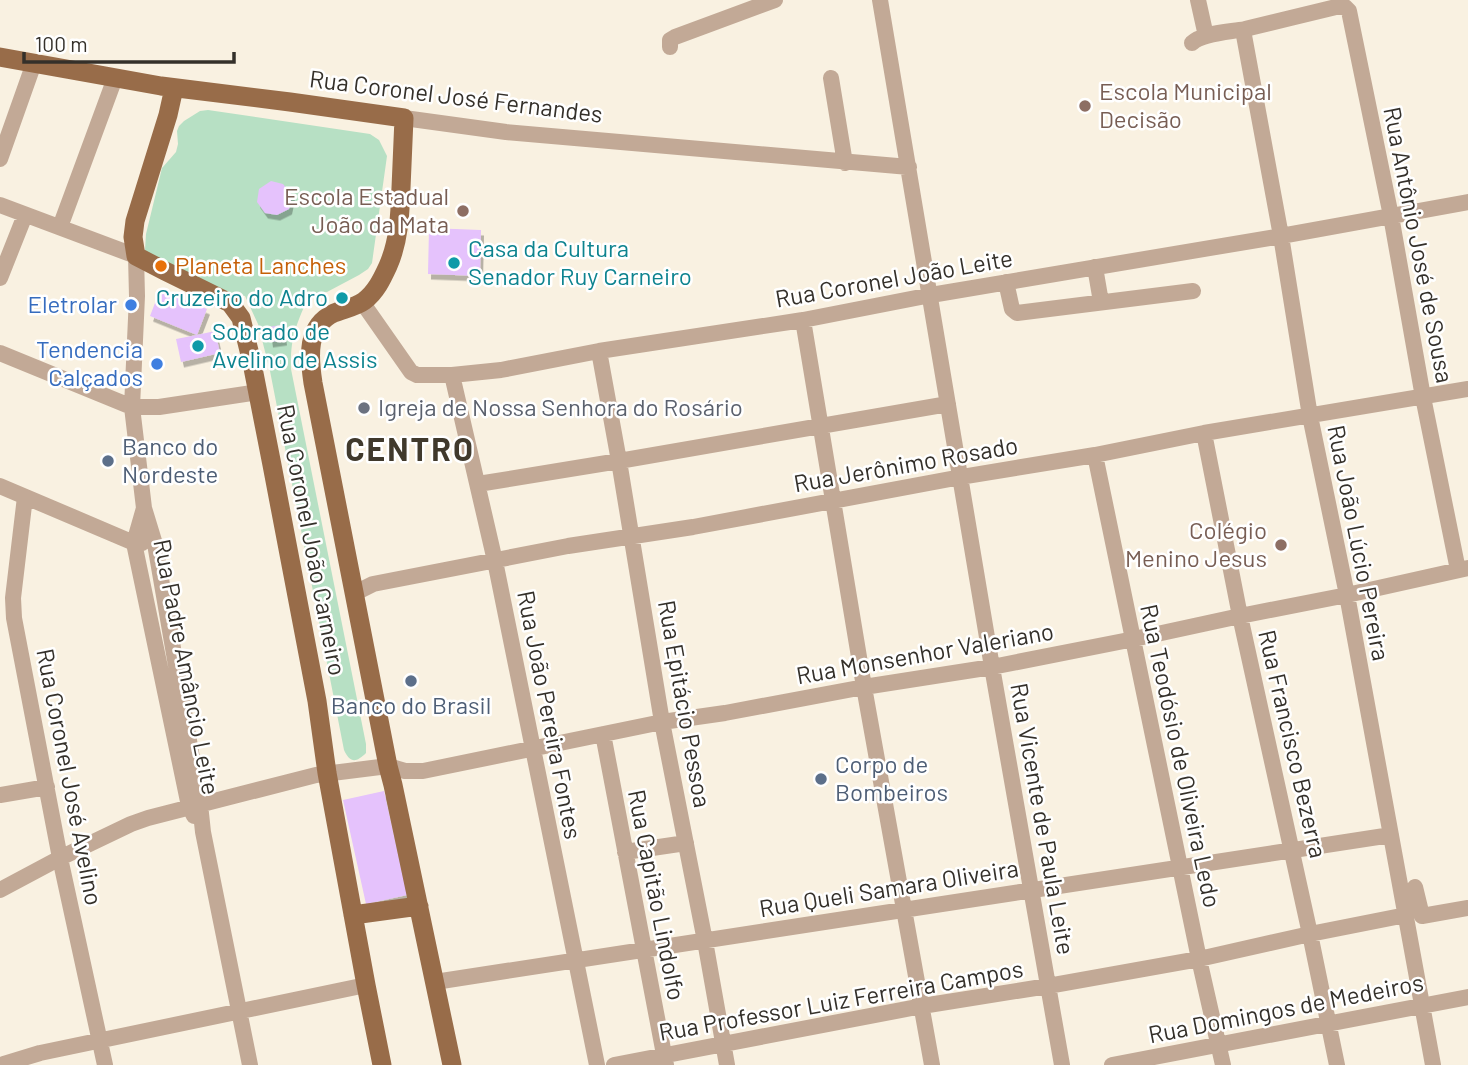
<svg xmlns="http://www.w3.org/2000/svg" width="1468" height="1065" viewBox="0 0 1468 1065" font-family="Barlow,sans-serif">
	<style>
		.green { fill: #b7e0c4 }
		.building { fill: #e5c2fc; filter: url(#shadow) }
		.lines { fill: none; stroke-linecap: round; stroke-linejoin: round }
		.minor { stroke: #c2a996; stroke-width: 16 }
		.major { stroke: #986c49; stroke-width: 19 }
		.education-dot { fill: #8d6e63; stroke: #fff; stroke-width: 2.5 }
		.culture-dot { fill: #0f9aa8; stroke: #fff; stroke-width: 2.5 }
		.food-dot { fill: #e8710a; stroke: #fff; stroke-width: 2.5 }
		.shop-dot { fill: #3f7fe0; stroke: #fff; stroke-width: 2.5 }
		.worship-dot { fill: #6b7280; stroke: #fff; stroke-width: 2.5 }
		.service-dot { fill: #5c6f8a; stroke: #fff; stroke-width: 2.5 }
		.labels { text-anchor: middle; stroke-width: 5; stroke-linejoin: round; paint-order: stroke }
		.education-label { font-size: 24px; fill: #785e54; stroke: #fff; text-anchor: end }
		.street-label { font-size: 24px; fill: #34302a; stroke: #fff }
		.culture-label { font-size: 24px; fill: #0d838f; stroke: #fff; text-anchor: start }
		.food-label { font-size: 24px; fill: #c56008; stroke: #fff; text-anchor: start }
		.shop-label { font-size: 24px; fill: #366cbe; stroke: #fff; text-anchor: end }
		.worship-label { font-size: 24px; fill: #5b616d; stroke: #fff; text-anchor: start }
		.service-label { font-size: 24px; fill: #4e5e75; stroke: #fff; text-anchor: start }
		.district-label { font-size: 32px; font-weight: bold; letter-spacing: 2px; fill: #40392c; stroke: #fff }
	</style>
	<defs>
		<filter id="shadow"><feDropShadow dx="3" dy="5.5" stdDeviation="0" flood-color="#0004"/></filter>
	</defs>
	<rect width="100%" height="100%" fill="#f9f1e1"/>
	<path class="green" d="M 208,110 L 370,134 L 379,140 L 387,156 L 372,263 L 368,269 L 359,275 L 327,292 L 309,295 C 297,324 290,336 291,369 L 366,744 L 366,753 C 356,763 350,763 344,750 L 270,371 L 258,324 L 245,296 L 234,294 L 155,264 L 145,250 L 146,234 L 162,168 L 176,152 L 178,144 L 177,131 L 179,126 L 184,121 L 200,111 Z"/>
	<path class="building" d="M 271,181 L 283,184 L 292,195 L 289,209 L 277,215 L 265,213 L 257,202 L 259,189 Z
		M 429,228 L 481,230 L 480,276 L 428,274 Z
		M 160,290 L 207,309 L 197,335 L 215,331 L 220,353 L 181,362 L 176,339 L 197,335 L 150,316 Z
		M 282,325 L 284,340 L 270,342 L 268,327 Z
		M 384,791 L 407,895 L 366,904 L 343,800 Z"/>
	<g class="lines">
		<path class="minor" d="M 880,0 L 992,667 L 1062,1065
			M 1198,0 L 1206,36
			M 1243,30 L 1281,236 L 1310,416 L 1347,595 L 1433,1065
			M 1192,43 C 1202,33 1230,32 1245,29 C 1275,22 1306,14 1336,7 L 1345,7 L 1349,11 L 1391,216 L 1423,397 L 1458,570
			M 670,47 L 670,40 L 675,37 L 775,0
			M 831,78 L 845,163
			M 404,118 L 506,132 L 909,167
			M 0,159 L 34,63
			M 0,205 L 136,256 L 137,296 L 132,407 L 144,508 L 155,544 L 200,804 L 203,832 L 250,1065
			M 60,227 L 115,78
			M 1095,267 L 1101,302
			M 0,278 L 25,215
			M 1006,282 L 1012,309 L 1017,313 L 1193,291
			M 362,302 L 411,372 L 417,375 L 452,375 L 501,370 L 599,351 L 803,320 L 931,295 L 1281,236 L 1468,202
			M 803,320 L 864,687 L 932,1065
			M 599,351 L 619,461 L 662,722 L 705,941 L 727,1065
			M 0,353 L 132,407 L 159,407 L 258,392
			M 452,375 L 495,561 L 597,1065
			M 1204,433 L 1240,616 L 1310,934 L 1337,1065
			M 1095,455 L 1199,959 L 1223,1065
			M 478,484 L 619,461 L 948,404
			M 0,486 L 134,543 L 142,543
			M 25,497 L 13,598 L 14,618 L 60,858 L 105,1065
			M 144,508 L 134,543 L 189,806 L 194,816
			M 355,593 L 373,584 L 568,546 L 693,527 L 961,477 L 1095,455 L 1204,433 L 1468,389
			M 603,734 L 666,1065
			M 0,795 L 47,787
			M 625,852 L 686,843
			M 1415,887 L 1422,916 L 1468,908
			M 0,890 L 60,858 L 131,824 L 148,818 L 316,775 L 388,766 L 405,771 L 423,771 L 662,722 L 725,713 L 864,687 L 992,667 L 1134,639 L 1240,616 L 1347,595 L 1468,568
			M 435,982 L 1391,835
			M 4,1064 L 40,1053 L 366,985
			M 614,1065 L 922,1006 L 1048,986 L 1199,959 L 1310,934 L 1406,915
			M 1112,1065 L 1468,997"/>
		<path class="major" d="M 0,57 L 161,86 L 290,102 L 404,118 C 403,142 402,165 401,188 C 400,215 399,241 388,266 C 382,279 376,292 364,301 C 356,307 344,309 334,313 C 306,326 309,357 313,383 L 388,766 L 393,785 L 452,1065
			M 174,88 L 168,115 L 135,221 L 133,237 L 136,256 L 165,271 L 230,303 L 241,318 L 252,363 L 272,465 L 317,701 L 327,773 L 366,985 L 382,1065
			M 353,915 L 419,906"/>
	</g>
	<g class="education-dot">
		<circle cx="1085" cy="106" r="7"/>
		<circle cx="463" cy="211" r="7"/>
		<circle cx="1281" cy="545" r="7"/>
	</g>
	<g class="culture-dot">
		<circle cx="454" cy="263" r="7"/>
		<circle cx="342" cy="298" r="7"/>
		<circle cx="198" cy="346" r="7"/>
	</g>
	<circle class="food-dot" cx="161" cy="266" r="7"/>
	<g class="shop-dot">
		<circle cx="131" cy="305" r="7"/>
		<circle cx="157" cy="364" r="7"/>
	</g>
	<circle class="worship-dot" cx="364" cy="408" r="7"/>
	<g class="service-dot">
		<circle cx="108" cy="461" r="7"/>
		<circle cx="411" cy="681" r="7"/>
		<circle cx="821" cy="779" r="7"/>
	</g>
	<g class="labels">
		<g class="education-label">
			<text x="1099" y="100" text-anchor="start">Escola Municipal<tspan x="1099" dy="28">Decisão</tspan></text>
			<text x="449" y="205">Escola Estadual<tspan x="449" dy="28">João da Mata</tspan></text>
			<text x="1267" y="539">Colégio<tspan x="1267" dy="28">Menino Jesus</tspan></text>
		</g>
		<g class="street-label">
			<text transform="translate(456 97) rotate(7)" y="8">Rua Coronel José Fernandes</text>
			<text transform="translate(1418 245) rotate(79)" y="8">Rua Antônio José de Sousa</text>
			<text transform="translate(894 279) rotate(-10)" y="8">Rua Coronel João Leite</text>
			<text transform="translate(906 465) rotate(-10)" y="8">Rua Jerônimo Rosado</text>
			<text transform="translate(311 540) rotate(79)" y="8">Rua Coronel João Carneiro</text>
			<text transform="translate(1358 543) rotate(79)" y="8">Rua João Lúcio Pereira</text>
			<text transform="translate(925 654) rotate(-10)" y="8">Rua Monsenhor Valeriano</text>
			<text transform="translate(186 667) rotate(79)" y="8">Rua Padre Amâncio Leite</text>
			<text transform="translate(684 704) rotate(80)" y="8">Rua Epitácio Pessoa</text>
			<text transform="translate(549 715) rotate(79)" y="8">Rua João Pereira Fontes</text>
			<text transform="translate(1292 744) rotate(77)" y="8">Rua Francisco Bezerra</text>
			<text transform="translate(1180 756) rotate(78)" y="8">Rua Teodósio de Oliveira Ledo</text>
			<text transform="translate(69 777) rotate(79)" y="8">Rua Coronel José Avelino</text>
			<text transform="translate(1042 819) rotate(80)" y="8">Rua Vicente de Paula Leite</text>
			<text transform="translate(889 889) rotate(-9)" y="8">Rua Queli Samara Oliveira</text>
			<text transform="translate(656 895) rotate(79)" y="8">Rua Capitão Lindolfo</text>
			<text transform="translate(841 1001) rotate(-10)" y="8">Rua Professor Luiz Ferreira Campos</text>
			<text transform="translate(1286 1009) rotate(-11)" y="8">Rua Domingos de Medeiros</text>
		</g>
		<g class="culture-label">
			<text x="468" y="257">Casa da Cultura<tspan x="468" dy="28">Senador Ruy Carneiro</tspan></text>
			<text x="328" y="306" text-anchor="end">Cruzeiro do Adro</text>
			<text x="212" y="340">Sobrado de<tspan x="212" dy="28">Avelino de Assis</tspan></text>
		</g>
		<g class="food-label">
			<text x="175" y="274">Planeta Lanches</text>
		</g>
		<g class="shop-label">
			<text x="117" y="313">Eletrolar</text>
			<text x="143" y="358">Tendencia<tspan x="143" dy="28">Calçados</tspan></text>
		</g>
		<g class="worship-label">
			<text x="378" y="416">Igreja de Nossa Senhora do Rosário</text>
		</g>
		<g class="service-label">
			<text x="122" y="455">Banco do<tspan x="122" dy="28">Nordeste</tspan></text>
			<text x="411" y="714" text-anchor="middle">Banco do Brasil</text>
			<text x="835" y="773">Corpo de<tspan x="835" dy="28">Bombeiros</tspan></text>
		</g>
		<g class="district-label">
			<text x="410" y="461">CENTRO</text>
		</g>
	</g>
	<path d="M24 52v10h210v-10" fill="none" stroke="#34302a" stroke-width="3.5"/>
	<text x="35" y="52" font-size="21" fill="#34302a" stroke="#ffffff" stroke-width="5" paint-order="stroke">100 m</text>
</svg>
